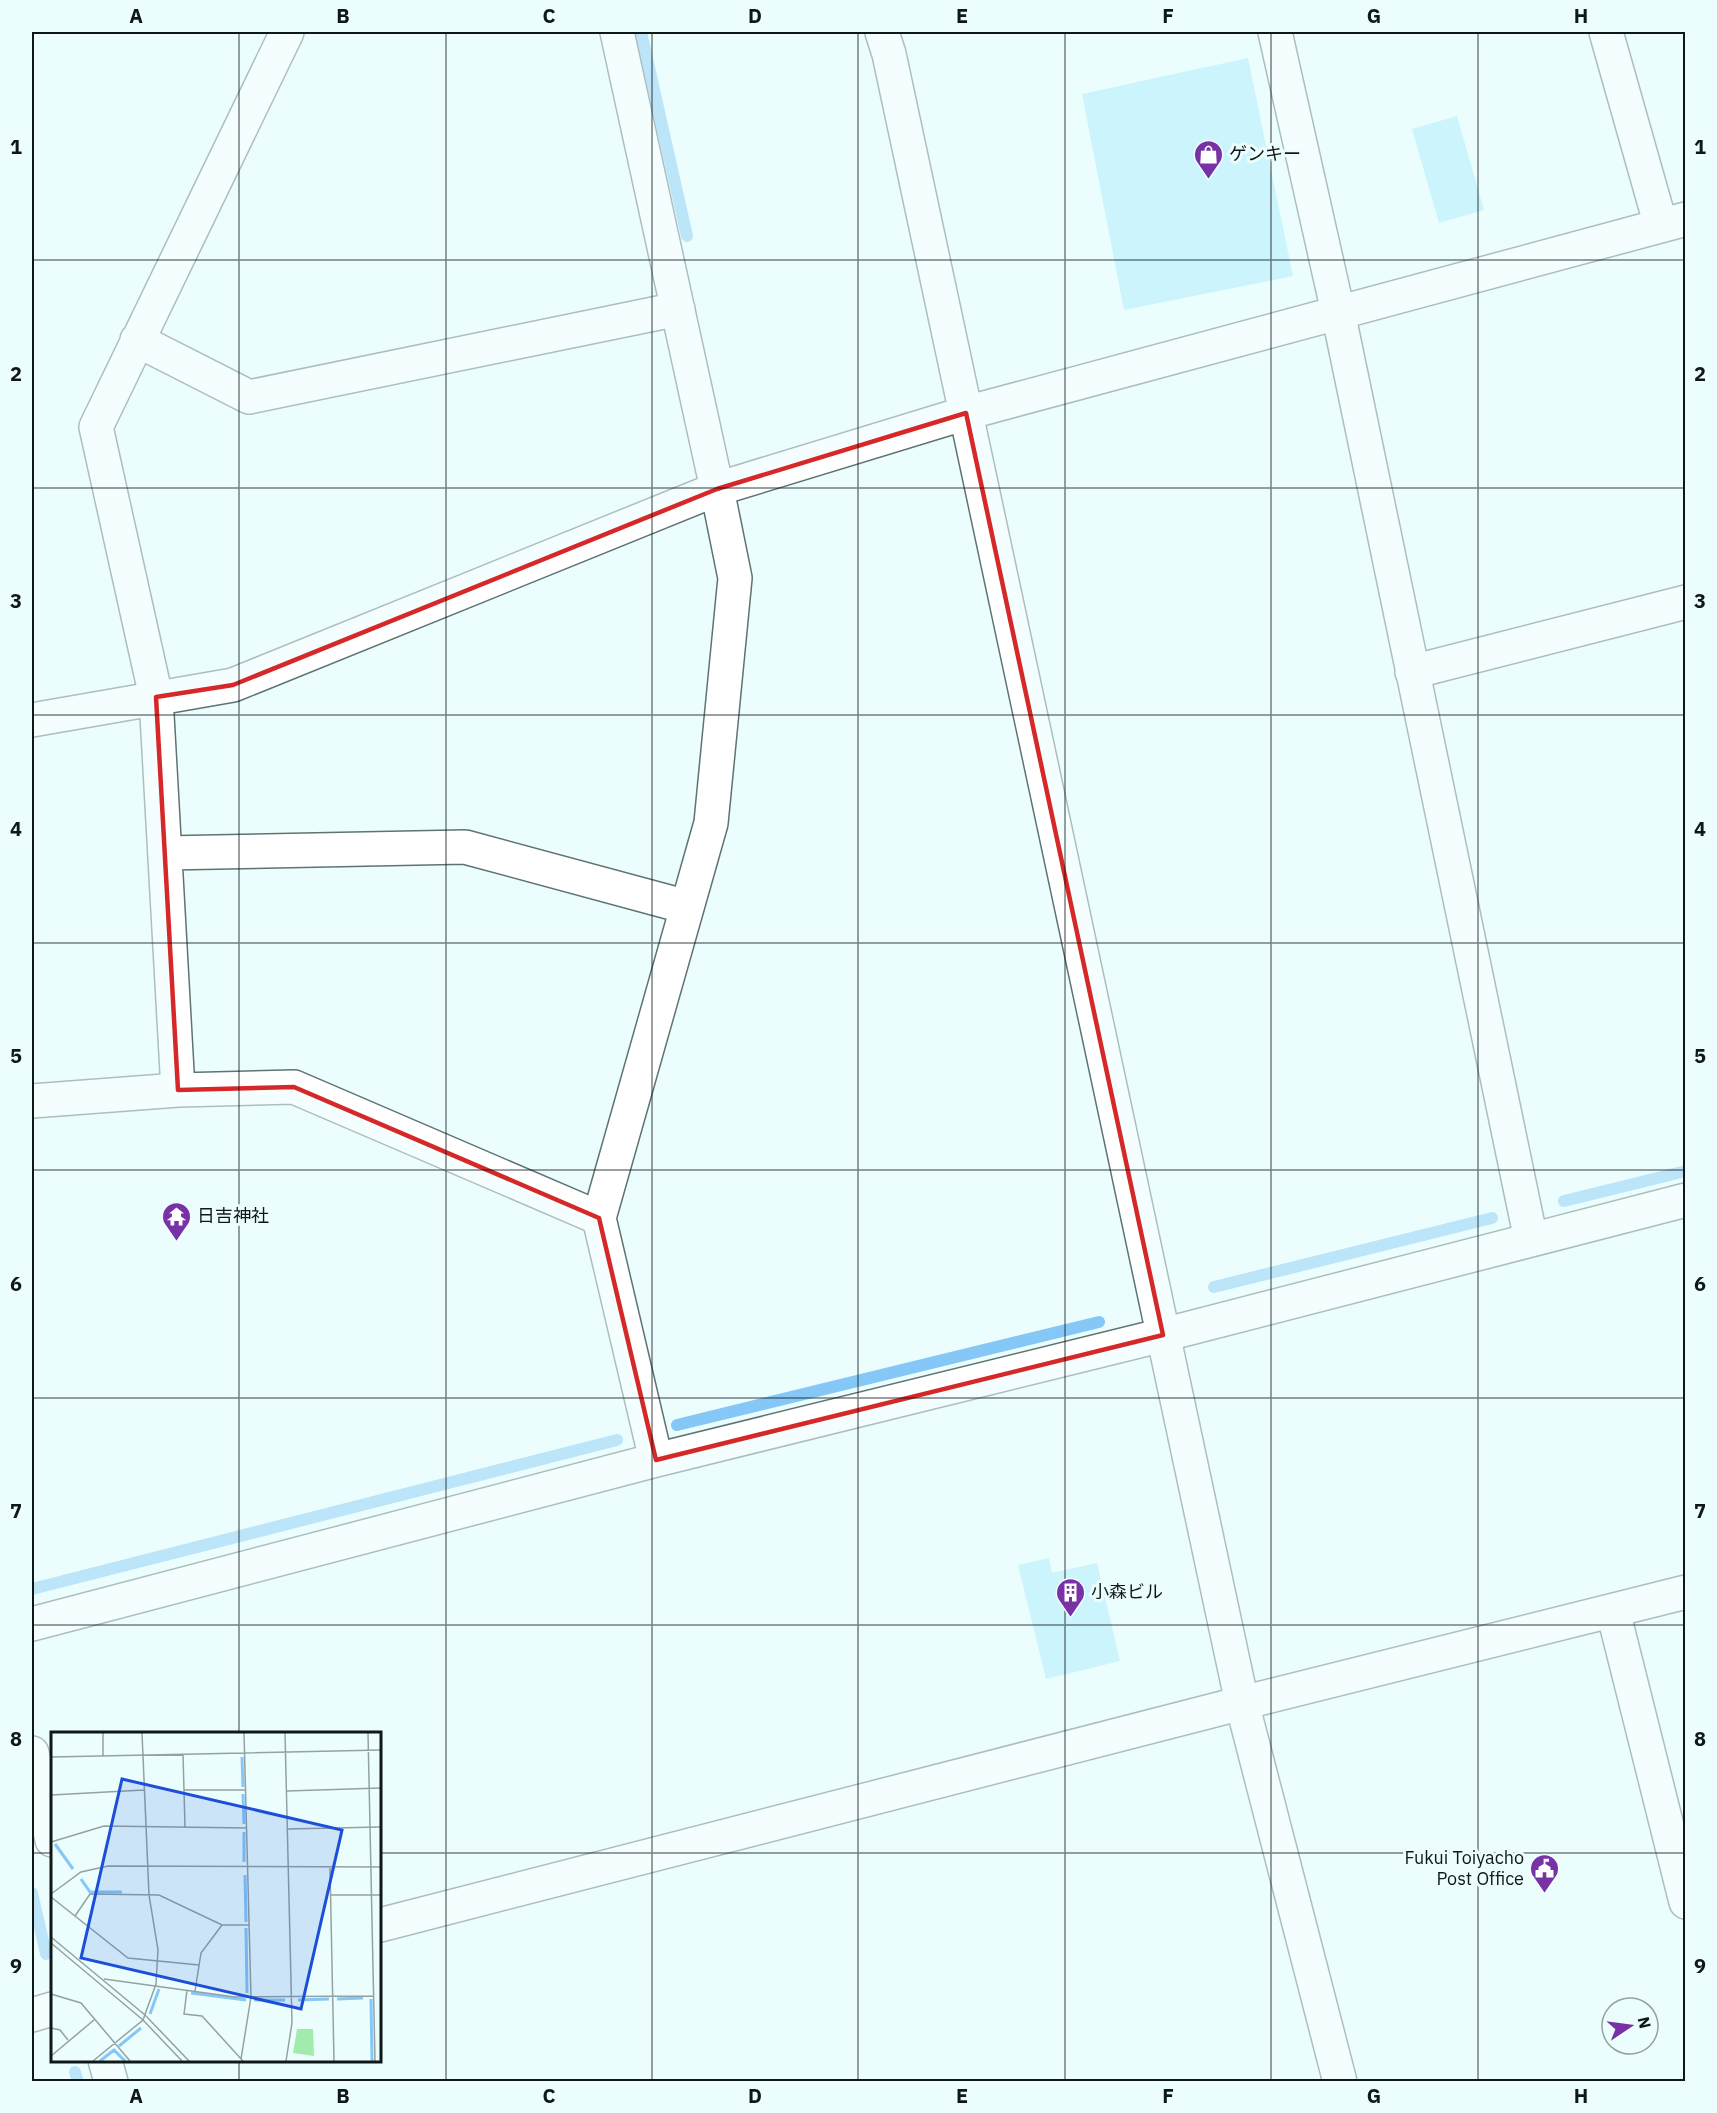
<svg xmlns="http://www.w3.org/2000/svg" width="1717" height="2113" viewBox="0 0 1717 2113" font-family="'IBM Plex Sans','Noto Sans JP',sans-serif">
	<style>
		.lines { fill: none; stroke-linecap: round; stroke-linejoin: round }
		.stream { stroke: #85c8f7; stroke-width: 12 }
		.building { fill: #a5e8fb }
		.minor-casing { stroke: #5e7373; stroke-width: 36 }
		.minor { stroke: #fff; stroke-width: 33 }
		.marked { fill: none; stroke: #d62828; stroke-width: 4.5; stroke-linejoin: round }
		.grid { fill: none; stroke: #0f1817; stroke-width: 1.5; stroke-opacity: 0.55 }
		.labels { text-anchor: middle; stroke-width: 6; stroke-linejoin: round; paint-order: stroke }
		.poi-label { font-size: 18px; fill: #0f1817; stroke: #ebfefd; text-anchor: start }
		.inset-river { fill: none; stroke: #85c8f7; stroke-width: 3 }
		.inset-road { fill: none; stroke: #93a2a1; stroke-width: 1.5 }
		.view { fill: #1d4ed8; fill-opacity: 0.15; stroke: #1d4ed8; stroke-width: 3 }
		.inset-edge { fill: none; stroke: #0f1817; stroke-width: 3 }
		.neatline { fill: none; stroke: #0f1817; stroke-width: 2 }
		.grid-label { font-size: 20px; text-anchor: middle; font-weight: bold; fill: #0f1817 }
	</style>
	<rect width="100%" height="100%" fill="#ebfefd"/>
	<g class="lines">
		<path class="stream" d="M 641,32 L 687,236
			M 1564,1201 L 1686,1171
			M 1214,1287 L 1492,1218
			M 677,1425 L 1099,1322
			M 32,1589 L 617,1440
			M 32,1893 L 46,1954
			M 75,2072 L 78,2082"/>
	</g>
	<path class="building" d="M 1248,58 L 1293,276 L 1124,310 L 1082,94 Z
		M 1457,116 L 1484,210 L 1439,223 L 1412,129 Z
		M 1049,1558 L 1052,1573 L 1097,1563 L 1120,1661 L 1046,1679 L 1018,1565 Z"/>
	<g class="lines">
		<defs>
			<path id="minor" d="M 617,32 L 717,489 L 735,578 L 711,823 L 599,1218 L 656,1460
				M 882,32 L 889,54 L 1242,1703 L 1340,2082
				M 1275,32 L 1338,312 L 1531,1240
				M 1606,32 L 1661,226
				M 137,340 L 249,397 L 678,309
				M 1412,672 L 1686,602
				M 32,720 L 233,685 L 717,489 L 966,413 L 1686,219
				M 165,853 L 465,847 L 687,907
				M 178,1090 L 156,697 L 96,427 L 287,32
				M 32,1101 L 178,1090 L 294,1087 L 599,1218
				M 1613,1611 L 1686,1902
				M 32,1624 L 656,1460 L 1163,1335 L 1686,1200
				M 32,1753 L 52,1840
				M 380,1925 L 1242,1703 L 1686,1592
				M 32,2015 L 52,2009
				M 105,2060 L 111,2082"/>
		</defs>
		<use href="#minor" class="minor-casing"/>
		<use href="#minor" class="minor"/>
	</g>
	<path d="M0 0H1717V2113H0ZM 966,413 L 1163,1335 L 656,1460 L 599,1218 L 294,1087 L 178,1090 L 156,697 L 233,685 L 717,489 Z" fill="#ebfefd" fill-opacity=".55" fill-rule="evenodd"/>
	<path class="marked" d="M 966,413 L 1163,1335 L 656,1460 L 599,1218 L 294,1087 L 178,1090 L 156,697 L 233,685 L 717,489 Z"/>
	<path class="grid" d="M 239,32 L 239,1734M 446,32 L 446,2082M 652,32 L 652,2082M 858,32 L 858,2082M 1065,32 L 1065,2082M 1271,32 L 1271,2082M 1478,32 L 1478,2082M 32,260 L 1686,260M 32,488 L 1686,488M 32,715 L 1686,715M 32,943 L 1686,943M 32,1170 L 1686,1170M 32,1398 L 1686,1398M 32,1625 L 1686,1625M 32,1853 L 52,1853M 380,1853 L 1686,1853M 239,2060 L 239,2082"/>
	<defs>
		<symbol id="shop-pin" viewBox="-11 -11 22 30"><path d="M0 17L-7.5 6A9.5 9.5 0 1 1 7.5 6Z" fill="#7832a5" stroke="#ebfefd"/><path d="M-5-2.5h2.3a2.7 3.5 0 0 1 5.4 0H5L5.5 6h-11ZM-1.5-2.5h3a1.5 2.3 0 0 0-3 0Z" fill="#fff"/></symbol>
		<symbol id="temple-pin" viewBox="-11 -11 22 30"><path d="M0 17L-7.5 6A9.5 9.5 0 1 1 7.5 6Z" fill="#7832a5" stroke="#ebfefd"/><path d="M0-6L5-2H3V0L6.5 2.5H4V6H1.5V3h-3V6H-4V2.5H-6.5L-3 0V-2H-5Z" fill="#fff"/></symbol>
		<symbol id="building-pin" viewBox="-11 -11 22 30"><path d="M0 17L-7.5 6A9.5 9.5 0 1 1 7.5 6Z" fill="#7832a5" stroke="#ebfefd"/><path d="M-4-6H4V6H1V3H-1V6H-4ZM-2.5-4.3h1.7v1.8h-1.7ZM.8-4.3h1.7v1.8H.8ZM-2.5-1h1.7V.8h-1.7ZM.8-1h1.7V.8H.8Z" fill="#fff"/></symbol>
		<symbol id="civic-pin" viewBox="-11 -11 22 30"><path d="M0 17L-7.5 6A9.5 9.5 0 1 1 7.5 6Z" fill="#7832a5" stroke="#ebfefd"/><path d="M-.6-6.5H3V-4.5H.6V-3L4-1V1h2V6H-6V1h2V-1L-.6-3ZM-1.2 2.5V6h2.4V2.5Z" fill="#fff"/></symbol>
	</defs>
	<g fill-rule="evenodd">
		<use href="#shop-pin" x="1192" y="138" width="33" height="45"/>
		<use href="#temple-pin" x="160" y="1200" width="33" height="45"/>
		<use href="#building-pin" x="1054" y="1576" width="33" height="45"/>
		<use href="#civic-pin" x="1528" y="1852" width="33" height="45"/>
	</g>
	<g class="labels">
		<g class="poi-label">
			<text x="1229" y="160">ゲンキー</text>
			<text x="197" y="1222">日吉神社</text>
			<text x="1091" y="1598">小森ビル</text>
			<text x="1524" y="1864" text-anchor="end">Fukui Toiyacho<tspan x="1524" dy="21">Post Office</tspan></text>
		</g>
	</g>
	<g transform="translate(51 1732)">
		<rect width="330" height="330" fill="#ebfefd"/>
		<path d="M 246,297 L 262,297 L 263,324 L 242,321 Z" fill="#a3ebad"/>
		<path class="inset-river" d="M 191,25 L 192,55M 192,62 L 193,92M 193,100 L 193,130M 4,112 L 22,137M 194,143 L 195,190M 30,147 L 39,160 L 71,160M 195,196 L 196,261M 140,261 L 195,268M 286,267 L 312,266M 320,267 L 321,329M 203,268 L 234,268M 247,268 L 278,267M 99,282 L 108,257M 68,314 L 90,296M 49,329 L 63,318 L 74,329"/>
		<path class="inset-road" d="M 52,1 L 52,24M 234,1 L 241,291 L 235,329M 317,1 L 324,329M 132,22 L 134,95M 0,25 L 330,18M 133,58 L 195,58M 236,59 L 330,56M 0,63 L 93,58M 236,97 L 330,95M 0,110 L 53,94 L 196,96M 279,136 L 283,329M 0,162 L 30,140 L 57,134 L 330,135M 279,163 L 330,163M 0,165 L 77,226 L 148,233M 24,184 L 39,162 L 108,163 L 171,193 L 198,193M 0,205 L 94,283 L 138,329M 0,211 L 92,288 L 131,329M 53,247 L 184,265 L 323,264M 136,258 L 133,282 L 151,284 L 192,329M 144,259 L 150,221 L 171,193M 0,262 L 30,271 L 79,329M 0,296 L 9,298 L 17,308M 0,324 L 43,288M 190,327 L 200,265 L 193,1M 42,329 L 92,288 L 105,252 L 107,218 L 98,163 L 91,1"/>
		<path class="view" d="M 71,47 L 291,98 L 250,277 L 30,226 Z"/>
		<rect width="330" height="330" class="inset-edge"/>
	</g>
	<rect width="1717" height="2113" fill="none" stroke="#ebfefd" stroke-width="66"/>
	<g transform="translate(1630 2026) rotate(77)"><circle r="28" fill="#ebfefd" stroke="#93a2a1" stroke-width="1.5"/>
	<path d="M0-4.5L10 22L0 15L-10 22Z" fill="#7832a5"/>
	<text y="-9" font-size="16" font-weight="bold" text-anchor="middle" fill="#0f1817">N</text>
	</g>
	<rect x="33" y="33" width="1651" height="2047" class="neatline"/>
	<g class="grid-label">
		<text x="136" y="23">A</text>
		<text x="343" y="23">B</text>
		<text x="549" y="23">C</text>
		<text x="755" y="23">D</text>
		<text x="962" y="23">E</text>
		<text x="1168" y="23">F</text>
		<text x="1374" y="23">G</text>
		<text x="1581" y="23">H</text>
		<text x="16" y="154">1</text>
		<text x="1700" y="154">1</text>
		<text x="16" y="381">2</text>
		<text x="1700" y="381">2</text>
		<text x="16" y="608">3</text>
		<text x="1700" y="608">3</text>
		<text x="16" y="836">4</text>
		<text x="1700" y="836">4</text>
		<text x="16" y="1063">5</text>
		<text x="1700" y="1063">5</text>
		<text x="16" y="1291">6</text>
		<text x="1700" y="1291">6</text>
		<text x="16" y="1518">7</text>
		<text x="1700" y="1518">7</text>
		<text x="16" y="1746">8</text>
		<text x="1700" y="1746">8</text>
		<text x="16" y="1973">9</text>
		<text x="1700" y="1973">9</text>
		<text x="136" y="2103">A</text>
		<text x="343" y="2103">B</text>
		<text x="549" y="2103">C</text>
		<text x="755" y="2103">D</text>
		<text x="962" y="2103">E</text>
		<text x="1168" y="2103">F</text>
		<text x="1374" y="2103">G</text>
		<text x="1581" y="2103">H</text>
	</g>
</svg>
